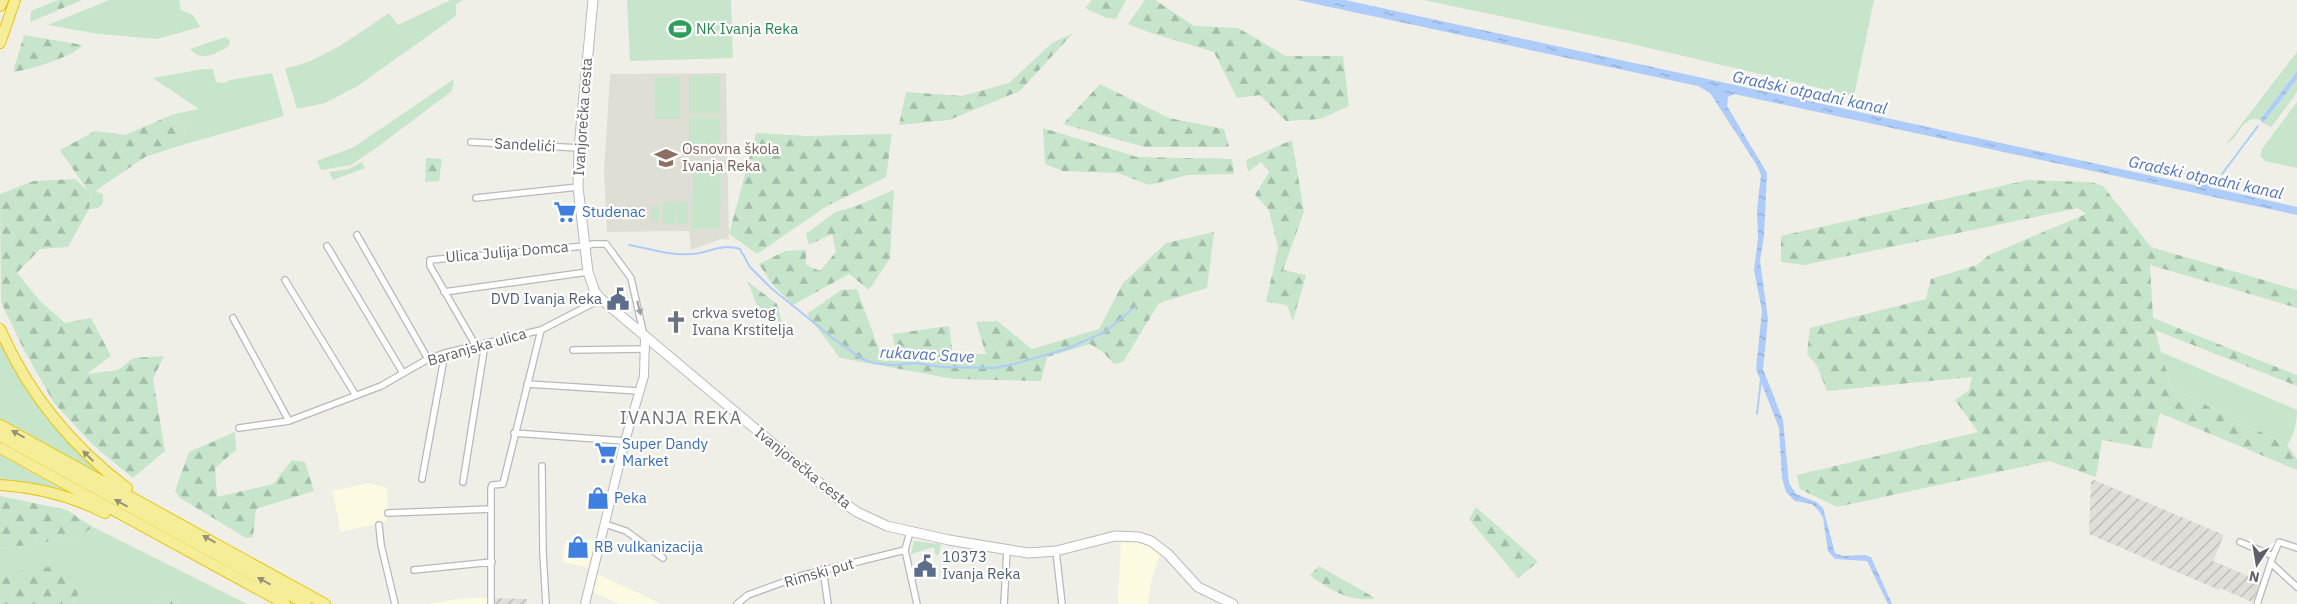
<svg xmlns="http://www.w3.org/2000/svg" width="2297" height="604" viewBox="0 0 2297 604" font-family="'IBM Plex Sans',sans-serif">
	<style>
		.commercial { fill: #fcfae0 }
		.industrial { fill: url(#industrial-furrows) }
		.education { fill: #dfded5 }
		.grass { fill: #c6e5cb }
		.forest { fill: url(#forest-firs) }
		.water { fill: url(#water-ripples) }
		.lines { fill: none; stroke-linecap: round; stroke-linejoin: round }
		.stream { stroke: #adccf9; stroke-width: 2 }
		.minor-casing { stroke: #b7b8bd; stroke-width: 8 }
		.tertiary-casing { stroke: #b7b8bd; stroke-width: 10 }
		.secondary-casing { stroke: #b8babf; stroke-width: 11 }
		.motorway-casing { stroke: #e7c610; stroke-width: 12 }
		.minor { stroke: #fff; stroke-width: 5.5 }
		.tertiary { stroke: #fff; stroke-width: 8 }
		.secondary { stroke: #fff; stroke-width: 9 }
		.motorway { stroke: #f6ed98; stroke-width: 10 }
		.oneway { fill: #9fa0a3 }
		.oneway2 { fill: #949278 }
		.labels { text-anchor: middle; stroke-width: 4.5; stroke-linejoin: round; paint-order: stroke }
		.leisure-label { font-size: 15px; fill: #27864d; stroke: #fff; text-anchor: start }
		.street-label { font-size: 15px; fill: #5f6166; stroke: #fff }
		.education-label { font-size: 15px; fill: #785e54; stroke: #fff; text-anchor: start }
		.shop-label { font-size: 15px; fill: #366cbe; stroke: #fff; text-anchor: start }
		.service-label { font-size: 15px; fill: #4e5e75; stroke: #fff; text-anchor: end }
		.worship-label { font-size: 15px; fill: #5b616d; stroke: #fff; text-anchor: start }
		.water-label { font-size: 16px; font-style: italic; fill: #5074bd; stroke: #fff }
		.quarter-label { font-size: 18px; letter-spacing: 1px; fill: #707378; stroke: #fff }
	</style>
	<defs>
		<pattern id="industrial-furrows" width="10" height="10" patternUnits="userSpaceOnUse" patternTransform="scale(1.25)"><rect width="10" height="10" fill="#dfded9"/><path d="M-1 1l2-2M0 10L10 0M9 11l2-2" fill="none" stroke="#b8b7b4"/></pattern>
		<pattern id="forest-firs" width="22" height="20" patternUnits="userSpaceOnUse" patternTransform="scale(1.25)"><rect width="22" height="20" fill="#c6e5cb"/><path d="M5 1l3.5 6h-7zM16 11l3.5 6h-7z" fill="#a4bda9"/></pattern>
		<pattern id="water-ripples" width="26" height="14" patternUnits="userSpaceOnUse" patternTransform="scale(1.25)"><rect width="26" height="14" fill="#adccf9"/><path d="M2 4q2-2 4 0t4 0M15 11q2-2 4 0t4 0" fill="none" stroke="#90a9cd"/></pattern>
	</defs>
	<rect width="100%" height="100%" fill="#f0efe7"/>
	<path class="commercial" d="M 368,483 L 387,488 L 388,511 L 386,522 L 341,532 L 332,491 Z
		M 572,536 L 597,542 L 591,568 L 562,562 L 564,545 L 567,545 Z
		M 1121,539 L 1150,544 L 1161,553 L 1151,581 L 1148,604 L 1118,604 Z
		M 595,573 L 660,603 L 660,604 L 619,604 L 591,591 Z
		M 487,597 L 487,604 L 427,604 L 457,599 Z"/>
	<path class="industrial" d="M 2094,480 L 2224,535 L 2213,561 L 2262,582 L 2252,602 L 2220,588 L 2219,590 L 2089,534 L 2091,481 Z
		M 493,598 L 527,599 L 527,604 L 493,604 Z"/>
	<path class="education" d="M 726,73 L 729,240 L 721,239 L 691,250 L 689,231 L 607,232 L 604,171 L 610,74 Z"/>
	<path class="grass" d="M 109,0 L 179,0 L 181,10 L 193,15 L 200,27 L 157,39 L 99,34 L 48,25 Z
		M 451,0 L 463,0 L 456,4 L 456,16 L 356,87 L 325,103 L 297,109 L 285,68 C 318,64 361,32 389,13 L 398,25 Z
		M 627,0 L 731,0 L 733,58 L 630,61 Z
		M 1423,0 L 1874,0 L 1854,96 L 1628,43 Z
		M 225,37 L 230,40 L 229,46 C 217,53 202,63 190,49 Z
		M 2297,52 L 2297,71 L 2260,120 L 2256,119 C 2241,119 2238,139 2226,144 Z
		M 203,69 L 213,69 L 216,82 L 224,83 L 230,80 L 272,73 L 284,116 L 182,145 L 186,127 L 174,114 L 199,109 L 153,78 Z
		M 689,76 L 720,76 L 720,114 L 689,114 Z
		M 654,77 L 680,77 L 680,119 L 655,119 Z
		M 454,79 L 452,91 L 372,151 L 351,165 L 321,170 L 317,161 L 354,147 Z
		M 2297,79 L 2297,92 L 2273,125 L 2271,127 L 2263,123 Z
		M 2297,102 L 2297,168 L 2265,161 L 2260,156 L 2262,149 Z
		M 689,117 L 720,117 L 720,145 L 689,145 Z
		M 362,162 L 365,168 L 333,180 L 329,172 L 349,169 Z
		M 693,164 L 721,164 L 720,229 L 692,229 Z
		M 95,191 L 103,194 L 103,203 L 98,208 L 89,209 L 91,194 Z
		M 662,202 L 675,202 L 675,224 L 663,224 Z
		M 676,202 L 688,202 L 688,224 L 677,224 Z
		M 651,206 L 659,206 L 659,221 L 651,221 Z
		M 0,337 L 7,353 L 112,482 L 0,421 Z
		M 2161,352 L 2297,410 C 2297,421 2294,437 2287,445 L 2171,388 Z
		M 0,455 L 80,499 L 0,482 Z
		M 93,527 L 247,604 L 184,604 L 164,593 L 157,604 L 73,604 L 87,575 L 0,574 L 0,549 L 78,537 Z
		M 914,541 L 941,544 L 939,554 L 936,556 L 934,547 L 911,554 Z"/>
	<path class="forest" d="M 58,0 L 82,0 L 30,22 L 31,11 Z
		M 1092,0 L 1126,0 L 1116,19 L 1106,18 L 1085,8 Z
		M 1145,0 L 1155,0 L 1194,26 L 1238,28 L 1286,56 L 1343,56 L 1349,106 L 1320,119 L 1286,121 L 1260,95 L 1237,98 L 1214,52 L 1151,33 L 1128,24 Z
		M 1073,33 L 1020,91 L 949,120 L 899,125 L 906,92 L 962,96 L 1009,83 L 1052,43 Z
		M 24,35 L 83,45 C 73,57 29,70 13,72 Z
		M 1100,84 L 1169,118 L 1224,129 L 1229,147 L 1144,147 L 1063,124 Z
		M 174,114 L 186,127 L 182,145 L 145,157 L 91,194 L 89,209 L 68,247 L 40,249 L 17,273 L 41,302 L 65,323 L 91,318 L 111,356 L 87,374 L 118,370 L 133,358 L 164,356 L 153,379 L 165,451 L 133,478 L 92,444 L 54,403 L 24,350 L 1,302 L 0,194 L 34,181 L 75,179 L 88,191 L 60,150 L 95,131 L 125,135 Z
		M 1043,128 L 1137,157 L 1232,159 L 1234,174 L 1188,175 L 1149,185 L 1118,173 L 1063,171 L 1045,164 Z
		M 756,133 L 806,136 L 892,134 L 886,177 L 827,206 L 757,254 L 729,234 Z
		M 1292,140 L 1304,212 L 1283,270 L 1306,275 L 1293,321 L 1287,305 L 1266,302 L 1278,248 L 1269,210 L 1255,195 L 1269,172 L 1261,162 L 1248,172 L 1246,160 Z
		M 426,158 L 442,159 L 439,181 L 425,182 Z
		M 2028,180 L 2091,182 L 2103,186 L 2151,247 L 2297,290 L 2297,308 L 2150,265 L 2153,318 L 2297,375 L 2297,386 L 2155,330 L 2171,388 L 2287,445 L 2297,459 L 2297,470 L 2160,413 L 2151,449 L 2102,440 L 2096,477 L 2049,461 L 1837,507 L 1800,489 L 1797,475 L 1978,432 L 1955,400 L 1969,390 L 1972,377 L 1827,391 L 1817,366 L 1807,354 L 1810,328 L 1926,299 L 1931,279 L 1977,265 L 1989,255 L 2086,214 L 2078,208 L 1804,265 L 1781,262 L 1781,236 Z
		M 894,190 L 890,258 L 869,290 L 849,274 L 793,305 L 772,284 L 759,264 L 785,251 L 806,250 L 806,265 L 820,271 L 836,252 L 832,234 L 809,245 L 806,234 L 835,212 L 856,206 Z
		M 1214,232 L 1207,288 L 1159,303 L 1123,362 L 1114,364 L 1104,353 L 1090,344 L 1047,357 L 1041,381 L 954,379 L 840,358 L 807,314 L 841,290 L 857,289 L 883,361 L 899,360 L 892,334 L 949,326 L 953,354 L 986,354 L 976,322 L 997,321 L 1032,349 L 1099,329 L 1123,283 L 1166,243 Z
		M 748,282 L 777,304 L 783,326 L 758,308 Z
		M 235,432 L 236,450 L 215,468 L 217,497 L 273,484 L 292,460 L 305,462 L 314,491 L 256,509 L 253,537 L 246,538 L 180,498 L 175,491 L 189,452 Z
		M 0,496 L 67,510 L 93,527 L 79,537 L 0,549 Z
		M 1476,507 L 1538,562 L 1518,578 L 1469,519 Z
		M 1319,566 L 1375,598 C 1353,604 1328,589 1310,575 Z
		M 49,567 L 88,575 L 73,604 L 0,604 L 0,574 Z
		M 164,593 L 184,604 L 157,604 Z"/>
	<path class="water" d="M 1297,0 L 1345,0 L 2194,185 L 2200,183 L 2212,185 L 2209,187 L 2297,207 L 2297,215 L 1734,94 L 1728,97 L 1727,106 L 1767,173 L 1764,235 L 1760,261 L 1768,319 L 1763,369 L 1783,420 L 1789,483 L 1796,494 L 1816,502 L 1823,508 L 1835,553 L 1843,556 L 1865,555 L 1871,557 L 1892,604 L 1888,604 L 1867,561 L 1835,559 L 1828,551 L 1823,518 L 1818,510 L 1812,504 L 1795,501 L 1786,492 L 1782,478 L 1779,428 L 1756,369 L 1762,311 L 1754,270 L 1758,239 L 1757,209 L 1761,175 L 1756,164 L 1710,93 L 1698,86 Z
		M 2297,71 L 2297,79 L 2263,123 L 2260,120 Z"/>
	<g class="lines">
		<path class="stream" d="M 2222,174 L 2258,126
			M 629,245 C 648,248 670,256 691,254 C 709,253 721,243 740,249 L 750,267 L 771,288 L 834,339 L 862,359 L 874,363 L 892,365 L 914,363 L 942,367 L 994,368 L 1014,364 L 1066,349 L 1105,332 L 1135,307
			M 1757,414 L 1761,379"/>
		<defs>
			<path id="minor" d="M 471,142 L 579,148
				M 476,198 L 578,187
				M 357,235 L 428,359
				M 327,246 L 403,373
				M 285,280 L 355,394
				M 444,292 L 588,272
				M 233,318 L 289,421
				M 476,346 L 430,266 L 430,260 L 585,246 L 593,244 L 606,244 L 631,278 L 644,336
				M 573,350 L 646,349
				M 527,384 L 639,391
				M 239,428 L 289,421 L 381,386 L 428,359 L 445,353 L 541,330 L 601,299
				M 514,433 L 625,441
				M 542,466 L 543,553 L 546,604
				M 422,479 L 445,353
				M 463,482 L 485,344
				M 388,513 L 491,509
				M 605,524 L 626,531 L 663,558
				M 379,525 L 381,545 L 395,604
				M 910,532 L 905,550 L 917,604
				M 2240,542 L 2273,556 L 2257,604
				M 1056,551 L 1062,604
				M 2273,556 L 2279,542 L 2297,548
				M 2272,564 L 2297,587
				M 823,569 L 828,604
				M 414,570 L 492,562
				M 491,604 L 491,488 L 492,485 L 503,484 L 541,330
				M 737,604 L 748,595 L 800,576 L 905,550
				M 1004,604 L 1007,550"/>
			<path id="tertiary" d="M 585,604 L 625,441 L 644,376 L 645,337"/>
			<path id="secondary" d="M 593,0 L 579,148 L 578,187 L 588,272 L 595,292 L 601,299 L 840,500 L 857,512 L 887,526 L 949,540 L 1028,553 L 1056,551 L 1115,536 L 1139,537 L 1151,541 L 1168,554 L 1198,587 L 1233,604"/>
			<path id="motorway" d="M 0,6 L 3,0
				M 0,43 L 15,0
				M 0,329 C 28,393 71,446 127,488
				M 0,425 L 325,604
				M 0,436 L 306,604
				M 0,448 L 285,604
				M 0,485 C 35,487 73,497 105,513"/>
		</defs>
		<use href="#minor" class="minor-casing"/>
		<use href="#tertiary" class="tertiary-casing"/>
		<use href="#secondary" class="secondary-casing"/>
		<use href="#motorway" class="motorway-casing"/>
		<use href="#minor" class="minor"/>
		<use href="#tertiary" class="tertiary"/>
		<use href="#secondary" class="secondary"/>
		<use href="#motorway" class="motorway"/>
	</g>
	<defs><path id="oneway-solid" d="M-6-.8H1V-3.2L6.5 0L1 3.2V.8H-6Z" transform="scale(1.25)"/></defs>
	<use class="oneway" href="#oneway-solid" transform="translate(639 308) rotate(76)"/>
	<g class="oneway2">
		<use href="#oneway-solid" transform="translate(18 434) rotate(-151)"/>
		<use href="#oneway-solid" transform="translate(88 456) rotate(-136)"/>
		<use href="#oneway-solid" transform="translate(121 503) rotate(-151)"/>
		<use href="#oneway-solid" transform="translate(209 539) rotate(-151)"/>
		<use href="#oneway-solid" transform="translate(264 581) rotate(-151)"/>
	</g>
	<defs>
		<symbol id="stadium-bare" viewBox="-9 -9 18 18"><path d="M0-5a6.5 5 0 1 0 0 10a6.5 5 0 1 0 0-10ZM-3.5-1.8h7v3.6h-7Z" fill="#2e9e5b" stroke="#fff" stroke-width="2.5" paint-order="stroke"/></symbol>
		<symbol id="school-bare" viewBox="-9 -9 18 18"><path d="M0-5L7-2L0 1L-7-2ZM-4 1L0 2.5L4 1V4Q0 6-4 4Z" fill="#8d6e63" stroke="#fff" stroke-width="2.5" paint-order="stroke"/></symbol>
		<symbol id="supermarket-bare" viewBox="-9 -9 18 18"><path d="M-6-5.5h2.5l.6 2H6L4.5 2H-2.5L-4.4-4H-6ZM-1.5 3.2a1.3 1.3 0 1 0 .1 0ZM3 3.2a1.3 1.3 0 1 0 .1 0Z" fill="#3f7fe0" stroke="#fff" stroke-width="2.5" paint-order="stroke"/></symbol>
		<symbol id="civic-bare" viewBox="-9 -9 18 18"><path d="M-.6-6.5H3V-4.5H.6V-3L4-1V1h2V6H-6V1h2V-1L-.6-3ZM-1.2 2.5V6h2.4V2.5Z" fill="#5c6f8a" stroke="#fff" stroke-width="2.5" paint-order="stroke"/></symbol>
		<symbol id="church-bare" viewBox="-9 -9 18 18"><path d="M-1.2-6h2.4v3.5h3.3v2.4h-3.3V6h-2.4V-.1h-3.3v-2.4h3.3Z" fill="#6b7280" stroke="#fff" stroke-width="2.5" paint-order="stroke"/></symbol>
		<symbol id="shop-bare" viewBox="-9 -9 18 18"><path d="M-5-2.5h2.3a2.7 3.5 0 0 1 5.4 0H5L5.5 6h-11ZM-1.5-2.5h3a1.5 2.3 0 0 0-3 0Z" fill="#3f7fe0" stroke="#fff" stroke-width="2.5" paint-order="stroke"/></symbol>
	</defs>
	<g fill-rule="evenodd">
		<use href="#stadium-bare" x="664" y="13" width="32" height="32"/>
		<use href="#school-bare" x="650" y="142" width="32" height="32"/>
		<use href="#supermarket-bare" x="549" y="196" width="32" height="32"/>
		<use href="#civic-bare" x="602" y="283" width="32" height="32"/>
		<use href="#church-bare" x="660" y="306" width="32" height="32"/>
		<use href="#supermarket-bare" x="590" y="437" width="32" height="32"/>
		<use href="#shop-bare" x="582" y="482" width="32" height="32"/>
		<use href="#shop-bare" x="562" y="531" width="32" height="32"/>
		<use href="#civic-bare" x="909" y="550" width="32" height="32"/>
	</g>
	<g class="labels">
		<g class="leisure-label">
			<text x="696" y="34">NK Ivanja Reka</text>
		</g>
		<g class="street-label">
			<text transform="translate(583 117) rotate(-86)" y="5">Ivanjorečka cesta</text>
			<text transform="translate(525 145) rotate(3)" y="5">Sandelići</text>
			<text transform="translate(507 252) rotate(-5)" y="5">Ulica Julija Domca</text>
			<text transform="translate(477 347) rotate(-16)" y="5">Baranjska ulica</text>
			<text transform="translate(803 468) rotate(39)" y="5">Ivanjorečka cesta</text>
			<text transform="translate(819 573) rotate(-16)" y="5">Rimski put</text>
		</g>
		<g class="education-label">
			<text x="682" y="154">Osnovna škola<tspan x="682" dy="17">Ivanja Reka</tspan></text>
		</g>
		<g class="shop-label">
			<text x="582" y="217">Studenac</text>
			<text x="622" y="449">Super Dandy<tspan x="622" dy="17">Market</tspan></text>
			<text x="614" y="503">Peka</text>
			<text x="594" y="552">RB vulkanizacija</text>
		</g>
		<g class="service-label">
			<text x="602" y="304">DVD Ivanja Reka</text>
			<text x="942" y="562" text-anchor="start">10373<tspan x="942" dy="17">Ivanja Reka</tspan></text>
		</g>
		<g class="worship-label">
			<text x="692" y="318">crkva svetog<tspan x="692" dy="17">Ivana Krstitelja</tspan></text>
		</g>
		<g class="water-label">
			<text transform="translate(1810 92) rotate(12)" y="6">Gradski otpadni kanal</text>
			<text transform="translate(2206 177) rotate(12)" y="6">Gradski otpadni kanal</text>
			<text transform="translate(927 354) rotate(3)" y="6">rukavac Save</text>
		</g>
		<g class="quarter-label">
			<text x="681" y="424">IVANJA REKA</text>
		</g>
	</g>
	<g transform="translate(2257 564) rotate(192)" stroke="#ffffff" stroke-width="4" paint-order="stroke">
	<path d="M0-4L9 19L0 12L-9 19Z" fill="#5f6166"/>
	<text y="-8" font-size="14" font-weight="bold" text-anchor="middle" fill="#5f6166">N</text>
	</g>
</svg>
